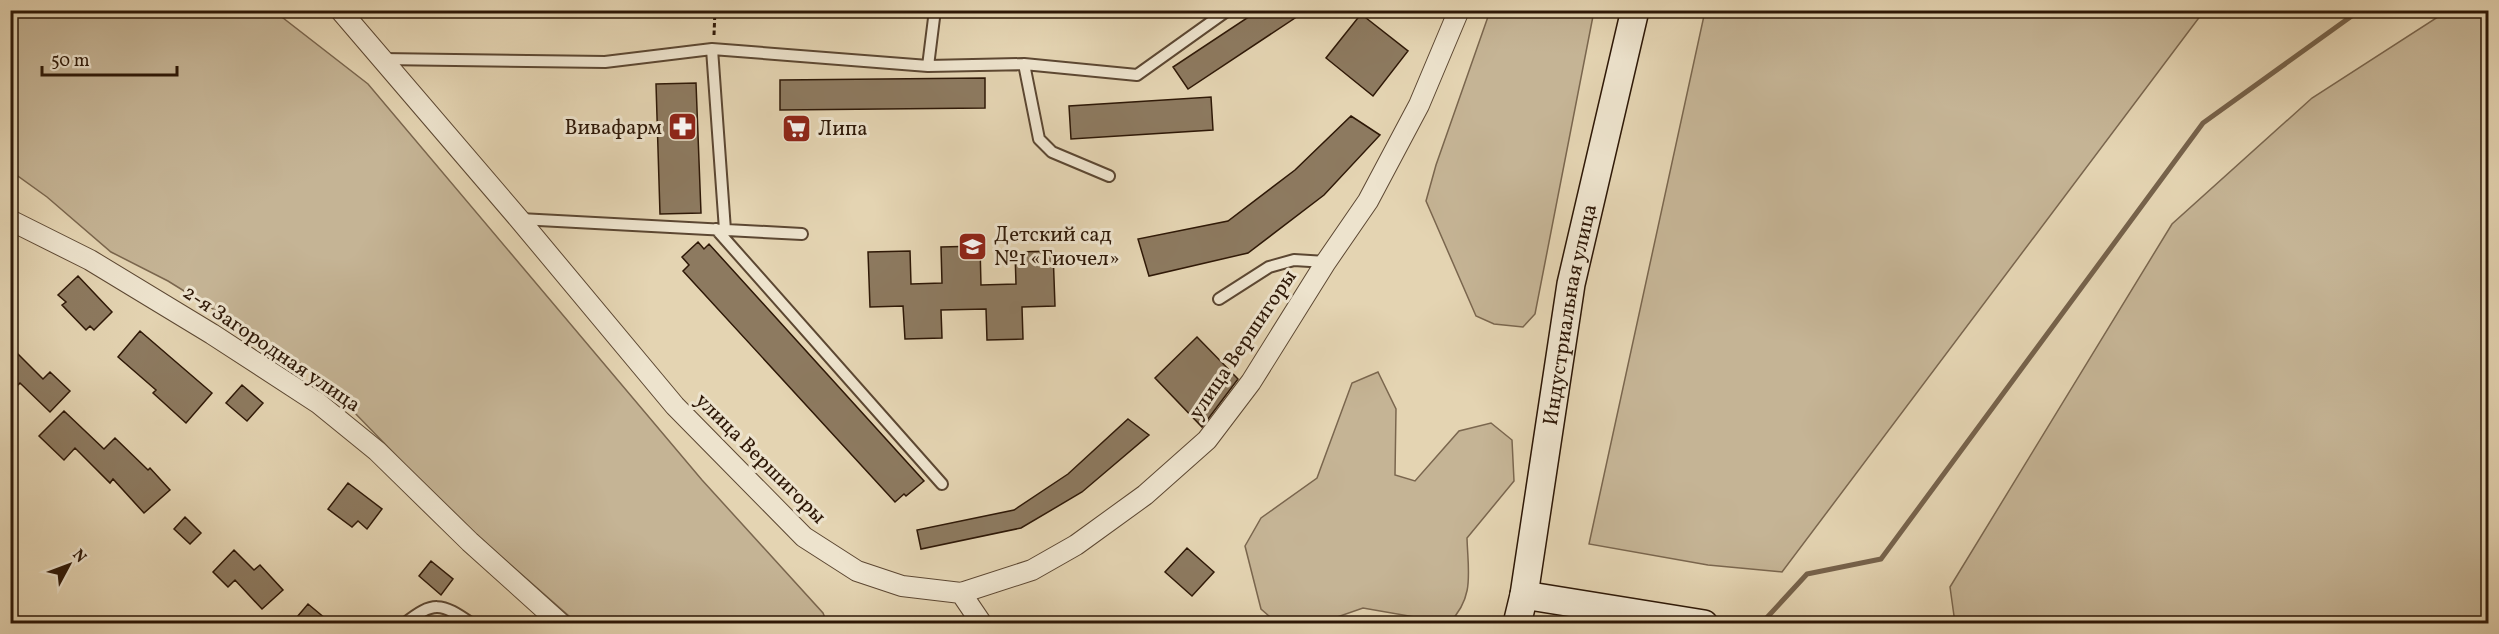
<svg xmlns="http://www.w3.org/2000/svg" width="2499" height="634" viewBox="0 0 2499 634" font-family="Vollkorn,serif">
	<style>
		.green { fill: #c5b495; stroke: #7a664e; stroke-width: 1.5 }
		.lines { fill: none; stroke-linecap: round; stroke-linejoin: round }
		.stream { stroke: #76624b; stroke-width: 5 }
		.building { fill: #8d7a60; stroke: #2e1807; stroke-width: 1.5 }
		.lane-casing { stroke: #5c4732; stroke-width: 14 }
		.street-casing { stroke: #5c4732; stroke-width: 22 }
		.secondary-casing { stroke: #2e1807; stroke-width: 30 }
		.path { stroke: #2e1807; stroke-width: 3; stroke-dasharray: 4.5 3; stroke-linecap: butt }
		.lane { stroke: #ede3cd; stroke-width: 10 }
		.street { stroke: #ede3cd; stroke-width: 20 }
		.secondary { stroke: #ede3cd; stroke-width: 27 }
		.labels { text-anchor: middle; stroke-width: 6; stroke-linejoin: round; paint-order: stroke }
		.poi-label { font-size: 21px; fill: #2e1807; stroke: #ede3cd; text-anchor: start }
		.street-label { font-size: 21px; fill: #2e1807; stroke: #ede3cd }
	</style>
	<rect width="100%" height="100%" fill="#e4d4b2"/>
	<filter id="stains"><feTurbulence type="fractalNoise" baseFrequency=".00333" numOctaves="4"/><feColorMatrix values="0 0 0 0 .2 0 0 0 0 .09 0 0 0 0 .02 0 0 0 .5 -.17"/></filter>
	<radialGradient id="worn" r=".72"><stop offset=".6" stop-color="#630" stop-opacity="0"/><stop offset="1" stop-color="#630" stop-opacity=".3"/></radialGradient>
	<path class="green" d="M 11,11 L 274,11 L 368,84 L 702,480 L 823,613 L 827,623 L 577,623 L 456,517 L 316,373 L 168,281 L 111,252 L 47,197 L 11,171 Z
		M 1490,11 L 1594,11 L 1535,314 L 1523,327 L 1494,324 L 1476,316 L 1426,201 L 1436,165 Z
		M 1705,11 L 2204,11 L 1782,572 L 1708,565 L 1589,544 Z
		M 2447,11 L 2488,11 L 2488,623 L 1955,623 L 1950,587 L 2172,224 L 2312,98 Z
		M 1378,372 L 1396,409 L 1395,475 L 1415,481 L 1459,431 L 1491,423 L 1512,440 L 1514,481 L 1467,538 C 1468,572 1475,597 1449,623 L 1363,608 L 1320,623 L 1277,623 L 1261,609 L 1245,546 L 1261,518 L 1317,478 L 1352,383 Z"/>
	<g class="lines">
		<path class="stream" d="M 1761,624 L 1807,574 L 1881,559 L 2203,123 L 2360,10"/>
	</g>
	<path class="building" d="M 1259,10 L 1307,10 L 1188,89 L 1173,67 Z
		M 1361,14 L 1408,51 L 1373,96 L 1326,58 Z
		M 985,78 L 985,108 L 780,110 L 780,80 Z
		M 696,83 L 701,213 L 660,214 L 656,84 Z
		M 1211,97 L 1213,130 L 1071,139 L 1069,106 Z
		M 1351,116 L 1380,135 L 1324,195 L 1248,253 L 1149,276 L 1138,239 L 1228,221 L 1295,170 Z
		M 698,242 L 704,249 L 709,244 L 924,481 L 906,496 L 904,494 L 895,502 L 683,271 L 689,265 L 682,257 Z
		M 980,246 L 981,285 L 1016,284 L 1015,252 L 1053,251 L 1055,306 L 1022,307 L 1023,339 L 987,340 L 986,309 L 941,310 L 942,338 L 905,339 L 903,306 L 870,307 L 868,252 L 910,251 L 911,284 L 942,283 L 941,247 Z
		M 78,276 L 112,312 L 94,330 L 90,326 L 86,330 L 62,305 L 66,302 L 58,295 Z
		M 140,331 L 212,393 L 186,423 L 153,393 L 156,390 L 118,357 Z
		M 1197,337 L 1238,379 L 1202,427 L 1155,378 Z
		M 10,346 L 43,379 L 50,372 L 70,391 L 50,412 L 20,383 L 10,393 Z
		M 242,385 L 263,403 L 247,421 L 226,403 Z
		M 64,411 L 104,449 L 115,438 L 148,470 L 150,468 L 170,490 L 144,513 L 113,479 L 110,483 L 75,448 L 64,460 L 39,436 Z
		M 1128,419 L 1149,435 L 1082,492 L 1021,528 L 921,549 L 917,530 L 1014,510 L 1068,474 Z
		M 348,483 L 382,509 L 367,529 L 358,521 L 352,527 L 328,509 Z
		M 185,517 L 201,533 L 190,544 L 174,529 Z
		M 1187,548 L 1214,572 L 1192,596 L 1165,572 Z
		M 234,550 L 254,570 L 260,565 L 283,590 L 262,609 L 235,580 L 228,587 L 213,572 Z
		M 431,561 L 453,579 L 441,595 L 419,576 Z
		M 308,604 L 332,624 L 291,624 Z"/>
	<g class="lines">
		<defs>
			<path id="lane" d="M 712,49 L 725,230
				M 381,59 L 605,62 L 712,49 L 928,66 L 1024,64 L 1137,75 L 1228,10
				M 1024,64 L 1039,139 L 1052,152 L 1109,176
				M 928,66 L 935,10
				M 520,219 L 802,234
				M 716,229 L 942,484
				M 1219,299 L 1269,267 L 1294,260 L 1326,262
				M 404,624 C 433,601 441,602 472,624"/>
			<path id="street" d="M 340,10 L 519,219 L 675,406 L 804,537 L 857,571 L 902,586 L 961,593 L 1032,570 L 1076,545 L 1145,495 L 1207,440 L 1251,382 L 1326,262 L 1368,201 L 1419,105 L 1459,10
				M 10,220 L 90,260 L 212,334 L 318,403 L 377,451 L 470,542 L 561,624
				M 961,593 L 982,624
				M 10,622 L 12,624"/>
			<g id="secondary">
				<path d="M 1524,595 L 1704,624"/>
				<path id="s1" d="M 1517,624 L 1524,595 L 1571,284 L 1635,10"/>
			</g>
		</defs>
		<use href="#lane" class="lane-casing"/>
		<use href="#street" class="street-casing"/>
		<use href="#secondary" class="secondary-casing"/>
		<path class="path" d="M 714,35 L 715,10"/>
		<use href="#lane" class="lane"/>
		<use href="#street" class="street"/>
		<use href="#secondary" class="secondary"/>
	</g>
	<defs>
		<symbol id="pharmacy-square" viewBox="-11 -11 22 22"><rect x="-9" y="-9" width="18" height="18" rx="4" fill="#8f2418" stroke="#ede3cd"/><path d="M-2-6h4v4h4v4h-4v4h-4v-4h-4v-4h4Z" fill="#fff"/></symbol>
		<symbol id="supermarket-square" viewBox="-11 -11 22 22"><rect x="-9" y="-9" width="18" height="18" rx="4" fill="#8f2418" stroke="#ede3cd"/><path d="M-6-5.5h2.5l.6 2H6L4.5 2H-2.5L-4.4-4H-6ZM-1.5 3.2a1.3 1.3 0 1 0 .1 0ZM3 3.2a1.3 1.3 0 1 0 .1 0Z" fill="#fff"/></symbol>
		<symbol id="school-square" viewBox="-11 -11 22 22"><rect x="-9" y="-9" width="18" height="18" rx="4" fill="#8f2418" stroke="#ede3cd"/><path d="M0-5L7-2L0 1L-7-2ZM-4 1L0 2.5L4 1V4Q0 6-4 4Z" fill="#fff"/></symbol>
	</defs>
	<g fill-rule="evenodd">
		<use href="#pharmacy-square" x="666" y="110" width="33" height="33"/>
		<use href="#supermarket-square" x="780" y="112" width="33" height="33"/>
		<use href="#school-square" x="956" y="230" width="33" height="33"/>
	</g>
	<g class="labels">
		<g class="poi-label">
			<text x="662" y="134" text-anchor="end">Вивафарм</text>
			<text x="818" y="135">Липа</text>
			<text x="994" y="241">Детский сад<tspan x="994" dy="24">№1 «Гиочел»</tspan></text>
		</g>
		<g class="street-label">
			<text dy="7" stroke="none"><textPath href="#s1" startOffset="314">Индустриальная улица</textPath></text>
			<text transform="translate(1242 344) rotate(-56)" y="7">улица Вершигоры</text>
			<text transform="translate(272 348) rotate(34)" y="7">2-я Загородная улица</text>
			<text transform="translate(761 458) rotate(45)" y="7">улица Вершигоры</text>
		</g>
	</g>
	<rect width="2499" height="634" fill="none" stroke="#e4d4b2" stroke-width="36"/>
	<rect x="12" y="12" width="2475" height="610" fill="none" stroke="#2e1807" stroke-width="3"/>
	<rect x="18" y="18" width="2463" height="598" fill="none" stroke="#2e1807" stroke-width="1.5"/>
	<g transform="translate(69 565) rotate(49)" stroke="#ede3cd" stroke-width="4.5" paint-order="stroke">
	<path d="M0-4.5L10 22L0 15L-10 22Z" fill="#2e1807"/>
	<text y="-9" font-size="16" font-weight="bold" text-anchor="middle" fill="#2e1807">N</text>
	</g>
	<path d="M42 66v9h135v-9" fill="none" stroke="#2e1807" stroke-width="3"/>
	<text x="51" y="66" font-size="18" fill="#2e1807" stroke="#ede3cd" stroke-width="4.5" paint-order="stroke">50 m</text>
	<rect width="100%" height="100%" filter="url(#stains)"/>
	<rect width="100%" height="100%" fill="url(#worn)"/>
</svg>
